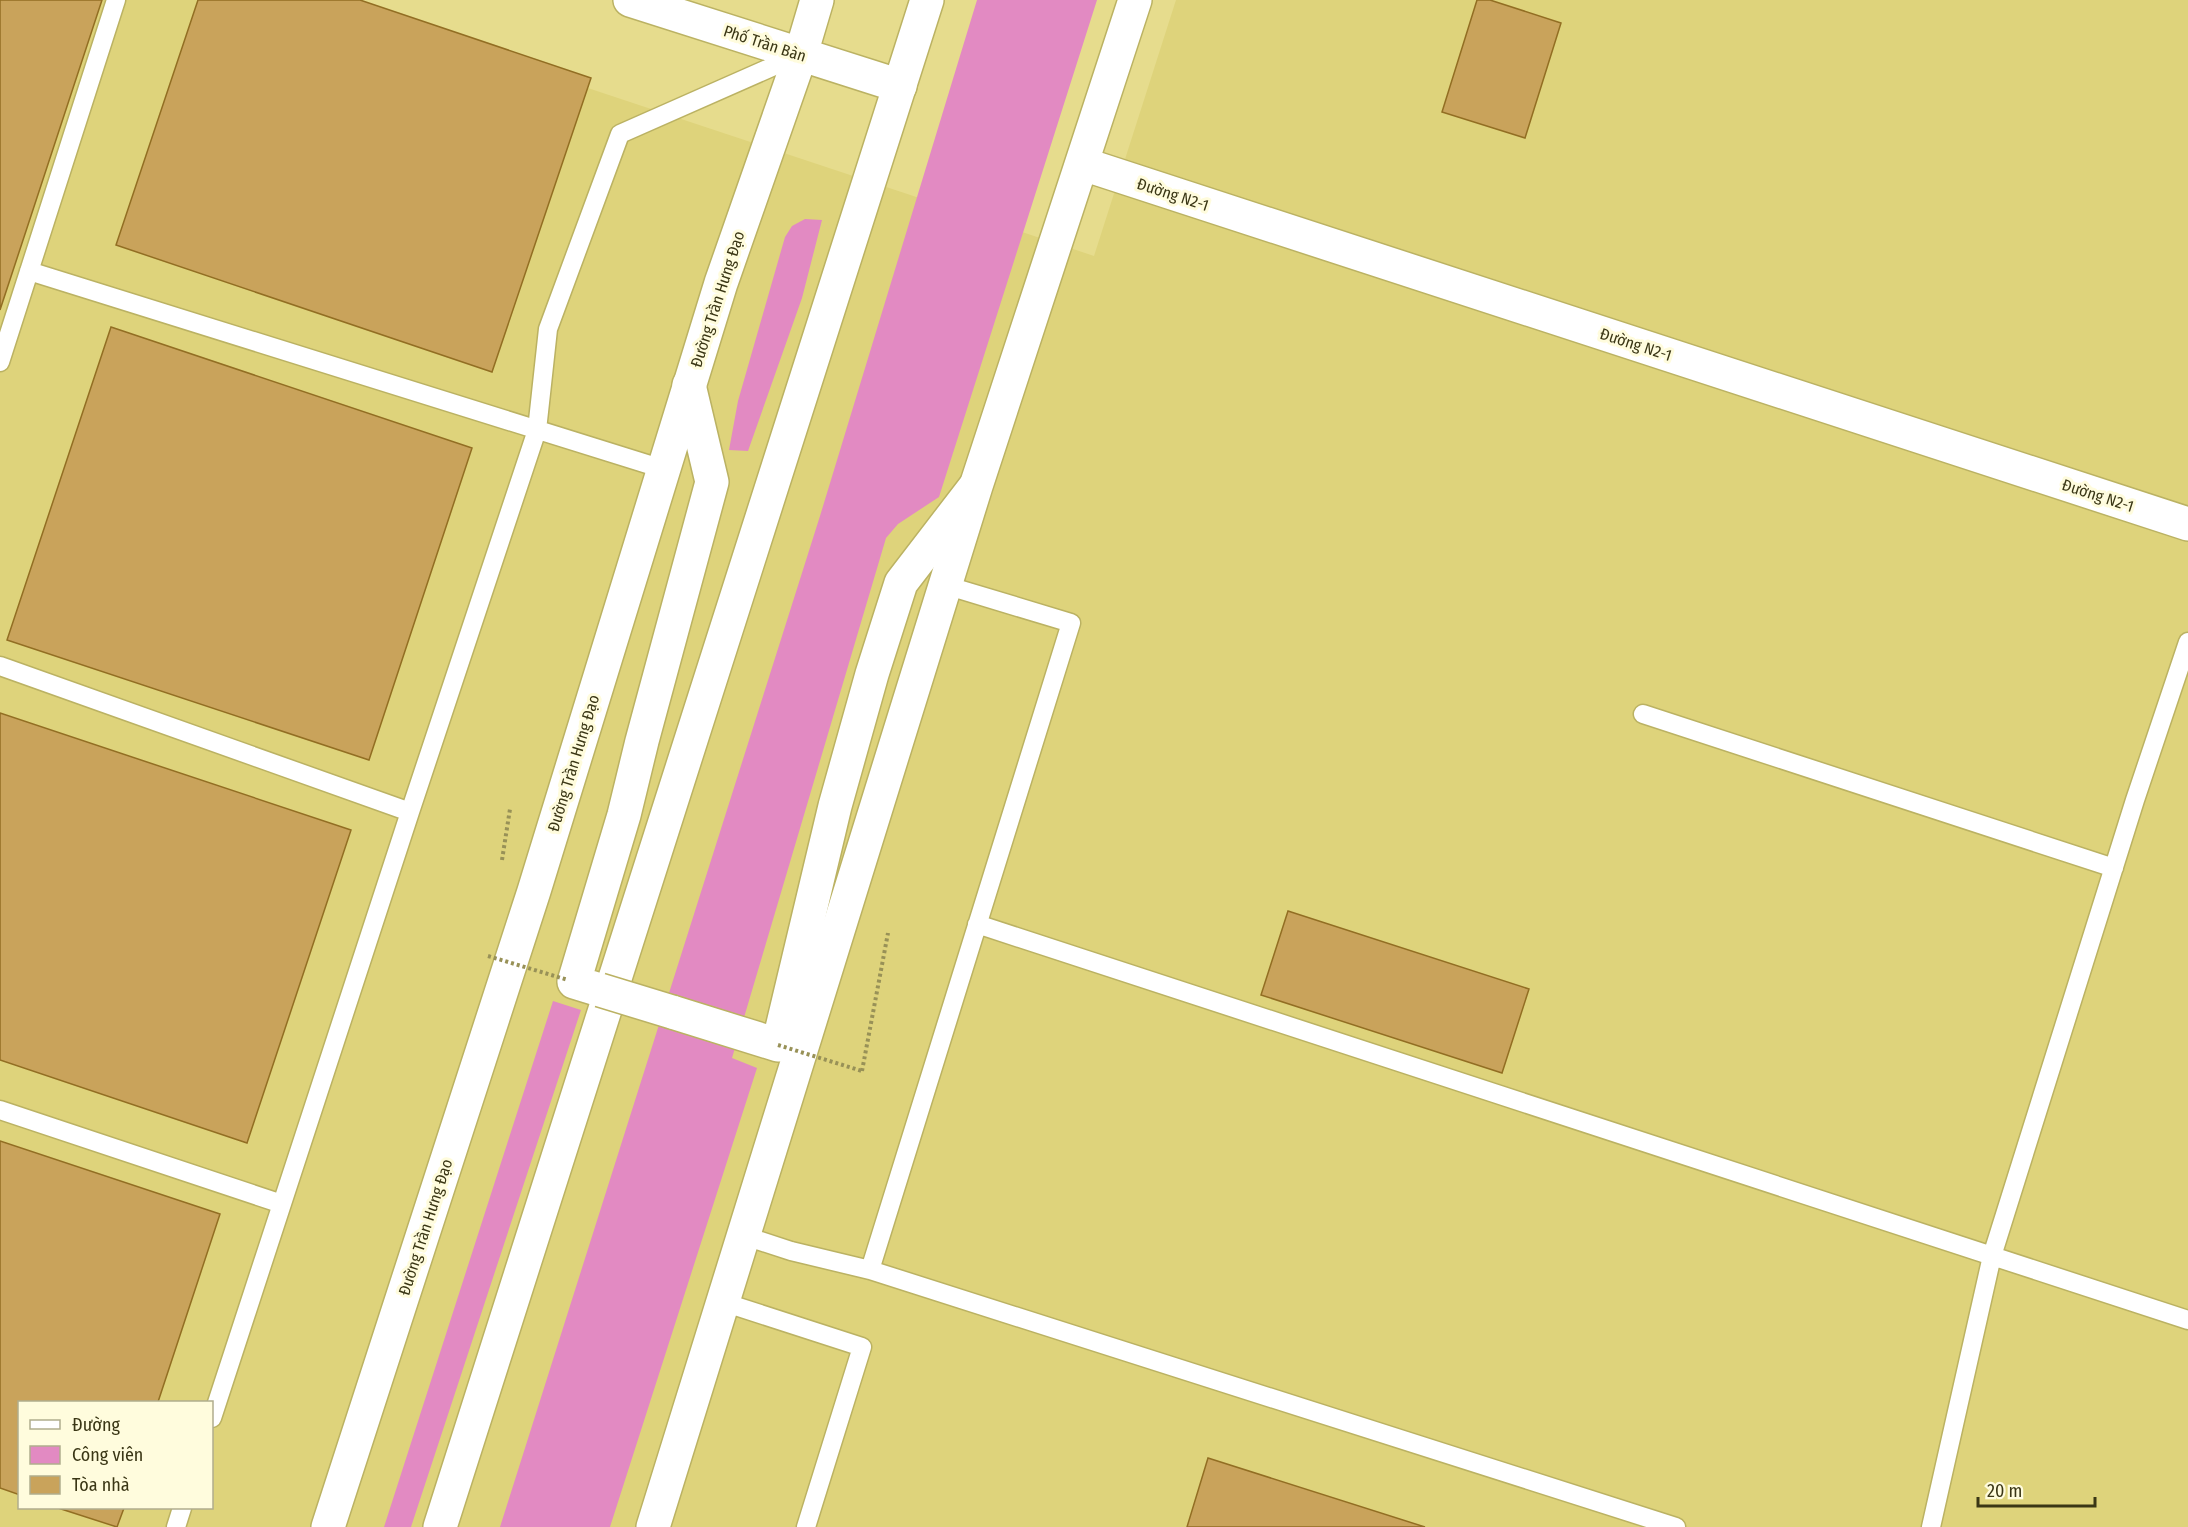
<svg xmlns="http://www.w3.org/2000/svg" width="2188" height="1527" viewBox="0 0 2188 1527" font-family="'Fira Sans Condensed',sans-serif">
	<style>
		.built { fill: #ded37b; fill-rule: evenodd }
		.green { fill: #e28ac2 }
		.building { fill: #c9a35b; stroke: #926e23; stroke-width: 1.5 }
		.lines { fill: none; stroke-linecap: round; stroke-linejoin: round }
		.lane-casing { stroke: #bbb263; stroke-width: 21 }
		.street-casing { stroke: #bbb263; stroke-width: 36 }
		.secondary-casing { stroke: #bbb263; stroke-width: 36 }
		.highway-casing { stroke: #bbb263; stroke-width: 36 }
		.path { stroke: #989157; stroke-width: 4; stroke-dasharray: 3 3; stroke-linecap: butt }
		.lane { stroke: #fff; stroke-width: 18 }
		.street { stroke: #fff; stroke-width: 33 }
		.secondary { stroke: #fff; stroke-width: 33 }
		.highway { stroke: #fff; stroke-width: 33 }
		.street-bridge-casing { stroke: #bbb263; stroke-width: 36; stroke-linecap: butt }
		.path-bridge { stroke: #989157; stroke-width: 4; stroke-dasharray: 3 3; stroke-linecap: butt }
		.street-bridge { stroke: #fff; stroke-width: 33 }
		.labels { text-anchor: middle; stroke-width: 6; stroke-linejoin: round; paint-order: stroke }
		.street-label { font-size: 16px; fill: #3a3615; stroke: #fffcdd }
	</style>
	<rect width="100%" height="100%" fill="#e6dc8d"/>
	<path class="built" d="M 0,0 L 323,0 L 1094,256 L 1176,0 L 2188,0 L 2188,1527 L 0,1527 ZM 20,1402 L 212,1402 L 212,1508 L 20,1508 Z"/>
	<path class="green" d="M 977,0 L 1097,0 L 939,497 L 898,524 L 886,538 L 732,1058 L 757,1068 L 610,1527 L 500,1527 L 820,516 Z
		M 805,219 L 822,220 L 802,298 L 748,451 L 729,450 L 738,401 L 785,237 L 792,226 Z
		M 553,1001 L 581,1010 L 411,1527 L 384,1527 Z"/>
	<path class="building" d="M 0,0 L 102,0 L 0,310 Z
		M 198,0 L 360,0 L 591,78 L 492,372 L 116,245 Z
		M 1477,0 L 1490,0 L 1561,23 L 1525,138 L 1442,112 Z
		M 111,327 L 472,448 L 369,760 L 7,640 Z
		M 0,713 L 351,830 L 247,1143 L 0,1060 Z
		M 1288,911 L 1529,989 L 1502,1073 L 1261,995 Z
		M 0,1141 L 220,1214 L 158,1402 L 20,1402 L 20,1495 L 0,1488 Z
		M 1208,1458 L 1425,1527 L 1187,1527 Z
		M 58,1508 L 124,1508 L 117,1527 Z"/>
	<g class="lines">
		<defs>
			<path id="lane" d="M 29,271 L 663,469
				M 0,362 L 116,0
				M 0,666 L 410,812
				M 1643,714 L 2114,868
				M 977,924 L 2188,1320
				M 0,1110 L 282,1204
				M 745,1236 L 791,1251 L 870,1270 L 1676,1527
				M 870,1270 L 1071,623 L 945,585
				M 723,1302 L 862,1347 L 806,1527
				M 212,1418 L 410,812 L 537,430 L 548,329 L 620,134 L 799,55
				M 176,1527 L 182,1508
				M 1931,1527 L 1992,1256 L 2135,800 L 2188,642"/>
			<path id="street" d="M 600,990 L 574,982 L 624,815 L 642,741 L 712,482 L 689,385
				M 672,1012 L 778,1045 L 835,806 L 872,674 L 901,583 L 974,488"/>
			<path id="secondary" d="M 630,0 L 900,86
				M 1083,164 L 2188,524
				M 328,1527 L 534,891 L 721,283 L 801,54 L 817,0
				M 653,1527 L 976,486 L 1135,0"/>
			<path id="highway" d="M 440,1527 L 927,0"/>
		</defs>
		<use href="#lane" class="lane-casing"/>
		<use href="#street" class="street-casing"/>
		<use href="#secondary" class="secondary-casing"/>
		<use href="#highway" class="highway-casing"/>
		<path class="path" d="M 502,860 L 510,809
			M 862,1071 L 888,933"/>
		<use href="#lane" class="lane"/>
		<use href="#street" class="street"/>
		<use href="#secondary" class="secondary"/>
		<use href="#highway" class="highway"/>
		<defs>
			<path id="street-bridge" d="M 600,990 L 672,1012"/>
		</defs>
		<use href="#street-bridge" class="street-bridge-casing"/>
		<path class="path-bridge" d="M 488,956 L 568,980
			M 778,1045 L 862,1071"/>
		<use href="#street-bridge" class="street-bridge"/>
	</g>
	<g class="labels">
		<g class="street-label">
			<text transform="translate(765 43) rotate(18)" y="6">Phố Trần Bàn</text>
			<text transform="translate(1173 194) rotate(18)" y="6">Đường N2-1</text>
			<text transform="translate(717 299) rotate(-72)" y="6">Đường Trần Hưng Đạo</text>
			<text transform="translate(1636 344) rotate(18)" y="6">Đường N2-1</text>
			<text transform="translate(2098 495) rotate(18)" y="6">Đường N2-1</text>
			<text transform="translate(573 763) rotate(-73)" y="6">Đường Trần Hưng Đạo</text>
			<text transform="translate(425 1227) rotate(-72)" y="6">Đường Trần Hưng Đạo</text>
		</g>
	</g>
	<rect x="18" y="1401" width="195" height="108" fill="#fffcdd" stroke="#b0ad8d" stroke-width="1.5"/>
	<rect x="30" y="1420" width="30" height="9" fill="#ffffff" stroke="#b0ad8d" stroke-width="1.5"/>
	<text x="72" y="1431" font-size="18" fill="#3a3615">Đường</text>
	<rect x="30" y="1446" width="30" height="18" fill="#e28ac2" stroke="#b0ad8d" stroke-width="1.5"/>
	<text x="72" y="1461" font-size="18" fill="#3a3615">Công viên</text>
	<rect x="30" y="1476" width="30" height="18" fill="#c9a35b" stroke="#b0ad8d" stroke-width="1.5"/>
	<text x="72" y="1491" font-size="18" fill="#3a3615">Tòa nhà</text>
	<path d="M1978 1497v9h117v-9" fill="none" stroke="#3a3615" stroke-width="3"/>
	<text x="1987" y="1497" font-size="18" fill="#3a3615" stroke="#fffcdd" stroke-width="4.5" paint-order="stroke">20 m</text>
</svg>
